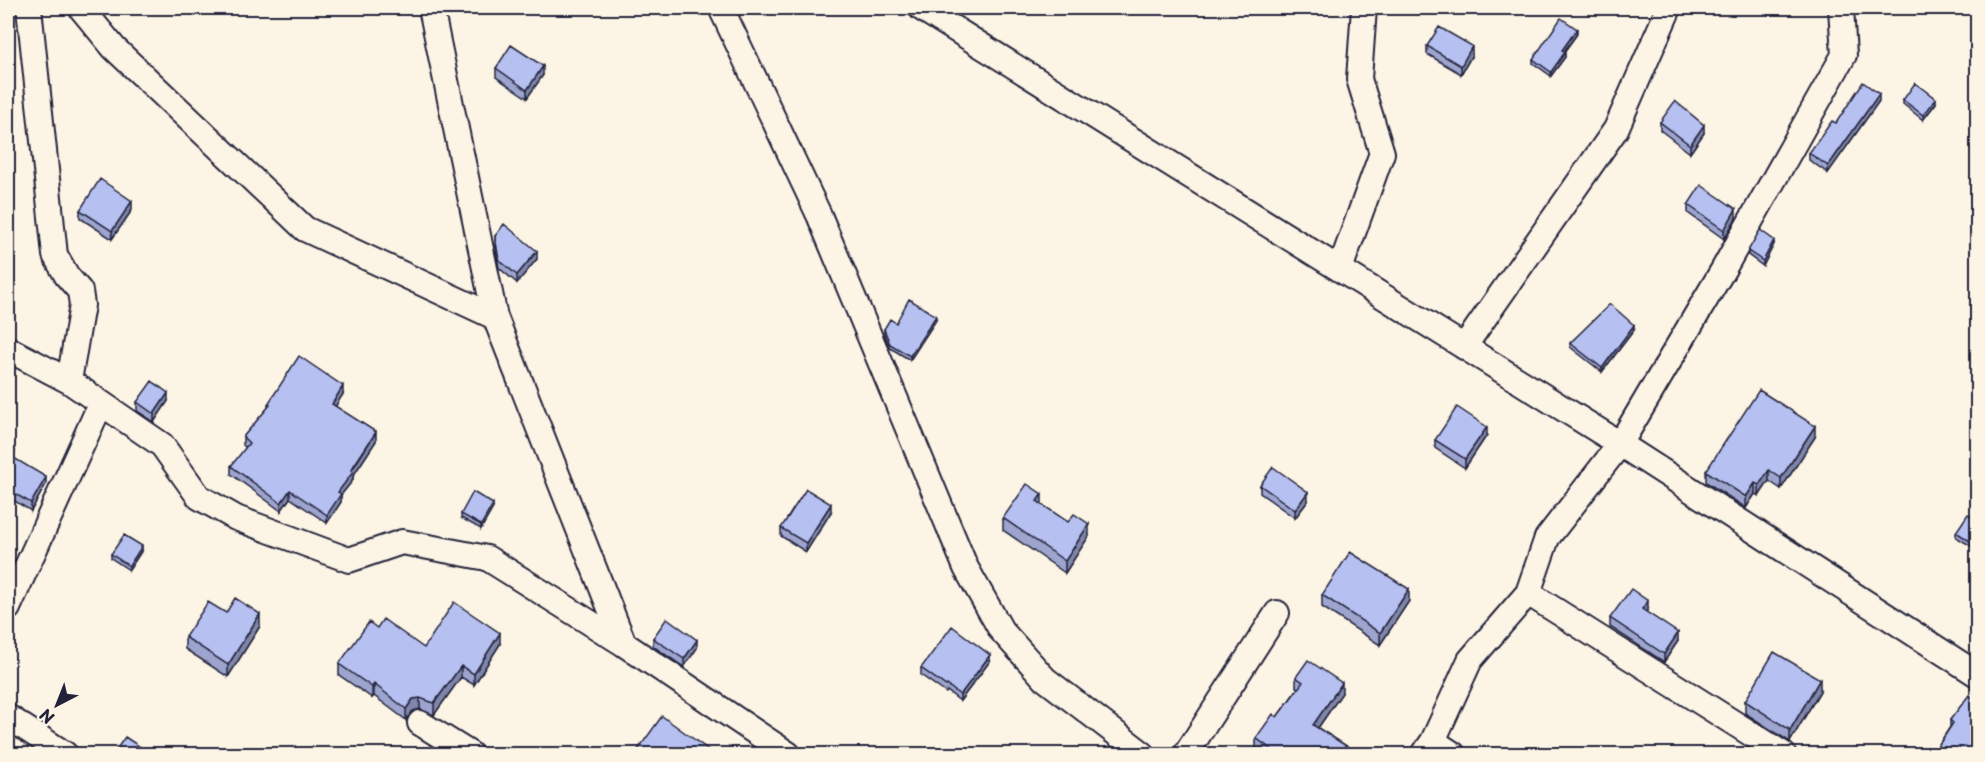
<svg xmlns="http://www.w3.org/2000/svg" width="1985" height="762" viewBox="0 0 1985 762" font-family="'Playpen Sans',sans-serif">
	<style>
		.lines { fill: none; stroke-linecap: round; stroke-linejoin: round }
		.street-casing { stroke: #22223b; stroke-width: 28 }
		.street { stroke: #fcf5e5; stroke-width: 24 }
		.wall { fill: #9da5cf; stroke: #22223b; stroke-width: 1.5 }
		.shaded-wall { fill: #7f86a9; stroke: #22223b; stroke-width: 1.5 }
		.building { fill: #b6c0f1; stroke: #22223b; stroke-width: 1.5 }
	</style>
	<rect width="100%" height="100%" fill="#fcf5e5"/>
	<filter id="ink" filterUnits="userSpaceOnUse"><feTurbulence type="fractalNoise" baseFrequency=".0167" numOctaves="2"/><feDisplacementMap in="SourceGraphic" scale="12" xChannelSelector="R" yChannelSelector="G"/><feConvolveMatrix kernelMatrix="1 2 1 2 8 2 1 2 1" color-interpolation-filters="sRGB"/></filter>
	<g filter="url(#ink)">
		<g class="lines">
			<defs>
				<path id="street" d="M 29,8 L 55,255 L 67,276 L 80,291 L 82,305 L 69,381
					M 81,8 L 114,48 L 305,229 L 495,317 L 624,644
					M 431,8 L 495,317
					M 721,8 L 819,215 L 966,568 L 1001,630 L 1045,679 L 1143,754
					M 921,8 L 1620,444 L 1978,675
					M 1340,269 L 1382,153 L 1359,79 L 1364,8
					M 1464,347 L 1616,129 L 1669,8
					M 8,349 L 69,381 L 162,445 L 199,497 L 236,518 L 349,560 L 402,542 L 487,558 L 624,644 L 788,754
					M 1528,593 L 1783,754
					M 8,608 L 101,403
					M 8,717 L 65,754
					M 420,723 L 470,754
					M 1433,741 L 1453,754
					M 1186,754 L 1277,613
					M 1424,754 L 1433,741 L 1470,660 L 1528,593 L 1547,538 L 1620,444 L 1723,270 L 1844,55 L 1841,8"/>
			</defs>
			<use href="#street" class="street-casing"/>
			<use href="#street" class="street"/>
		</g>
		<path class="wall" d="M 1577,34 L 1564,52 L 1565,57 L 1551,76 L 1533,63 L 1533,59 Z
			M 1427,46 L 1472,55 L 1461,74 L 1427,54 Z
			M 496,68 L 543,75 L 527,98 L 496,77 Z
			M 1903,100 L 1936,103 L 1923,120 L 1903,104 Z
			M 1879,101 L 1828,173 L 1809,160 L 1809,153 L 1836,123 Z
			M 1660,122 L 1704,133 L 1690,153 L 1660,130 Z
			M 1688,205 L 1736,218 L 1724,239 L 1688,213 Z
			M 80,210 L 132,210 L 112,239 L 80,218 Z
			M 495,236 L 537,259 L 517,283 L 499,268 L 495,244 Z
			M 1774,244 L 1763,266 L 1748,255 L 1748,251 Z
			M 936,320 L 910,360 L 890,348 L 884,334 L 884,329 Z
			M 1634,330 L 1602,372 L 1570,347 L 1570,343 Z
			M 343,394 L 335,406 L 376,441 L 353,476 L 353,480 L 341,495 L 341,502 L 327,523 L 290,498 L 281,511 L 231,474 L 231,466 L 246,448 L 243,445 L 243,437 L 268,408 L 268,404 Z
			M 168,401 L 154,422 L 137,411 L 137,402 Z
			M 1487,435 L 1465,468 L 1435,448 L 1435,440 Z
			M 1815,437 L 1781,489 L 1769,481 L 1759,496 L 1755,494 L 1746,508 L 1706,482 L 1706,471 Z
			M 8,447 L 15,459 L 46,484 L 31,511 L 8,497 Z
			M 1260,485 L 1308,501 L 1295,518 L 1260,493 Z
			M 1042,505 L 1089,536 L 1065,573 L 1003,530 L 1003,518 Z
			M 493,508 L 481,529 L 461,518 L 461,514 Z
			M 831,512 L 806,552 L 781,536 L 781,528 Z
			M 1977,520 L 1976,549 L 1956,537 L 1956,532 Z
			M 142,550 L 129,570 L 111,558 L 111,554 Z
			M 1322,595 L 1409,601 L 1380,645 L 1322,607 Z
			M 1648,609 L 1646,612 L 1678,641 L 1664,662 L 1610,627 L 1610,618 Z
			M 226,613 L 260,626 L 228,677 L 185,649 L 185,637 Z
			M 377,628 L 424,648 L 500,644 L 474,685 L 461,677 L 434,715 L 420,709 L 413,711 L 406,720 L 374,696 L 372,698 L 339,675 L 339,664 Z
			M 653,638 L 697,648 L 684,667 L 653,646 Z
			M 990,661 L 960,701 L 947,691 L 946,693 L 921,675 L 921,668 Z
			M 1296,677 L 1342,693 L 1318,728 L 1359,754 L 1264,754 L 1256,749 L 1256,738 L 1277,717 L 1298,688 L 1296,687 Z
			M 1820,691 L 1790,742 L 1745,713 L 1745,701 Z
			M 1977,701 L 1977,754 L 1934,754 L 1934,752 L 1950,727 L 1950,720 Z"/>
		<path class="shaded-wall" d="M 1577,29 L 1577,34 L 1562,54 L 1562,50 Z
			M 1472,46 L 1472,55 L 1461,74 L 1461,66 Z
			M 1565,52 L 1565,57 L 1551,76 L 1551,72 Z
			M 543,66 L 543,75 L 527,98 L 527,90 Z
			M 1879,94 L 1879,101 L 1828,173 L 1828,166 Z
			M 1936,99 L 1936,103 L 1923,120 L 1923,115 Z
			M 1704,125 L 1704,133 L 1690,153 L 1690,145 Z
			M 132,201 L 132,210 L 112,239 L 112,231 Z
			M 1736,209 L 1736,218 L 1724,239 L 1724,230 Z
			M 1774,240 L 1774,244 L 1763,266 L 1763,261 Z
			M 537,251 L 537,259 L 517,283 L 517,275 Z
			M 936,316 L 936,320 L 910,360 L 910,356 Z
			M 1634,325 L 1634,330 L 1602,372 L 1602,368 Z
			M 343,386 L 343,394 L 332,412 L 332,404 Z
			M 168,393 L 168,401 L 154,422 L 154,414 Z
			M 1815,426 L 1815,437 L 1781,489 L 1781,478 Z
			M 1487,427 L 1487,435 L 1465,468 L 1465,459 Z
			M 376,432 L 376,441 L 353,476 L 353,480 L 341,495 L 341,502 L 327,523 L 327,515 L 338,492 Z
			M 1769,470 L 1769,481 L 1759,496 L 1759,485 Z
			M 46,477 L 46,484 L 31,511 L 31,503 Z
			M 1755,483 L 1755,494 L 1746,508 L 1746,497 Z
			M 290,490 L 290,498 L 281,511 L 281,503 Z
			M 1308,492 L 1308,501 L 1295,518 L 1295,510 Z
			M 1042,494 L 1042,506 L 1037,501 Z
			M 493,504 L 493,508 L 481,529 L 481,525 Z
			M 831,504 L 831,512 L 806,552 L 806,543 Z
			M 1089,524 L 1089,536 L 1065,573 L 1065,561 Z
			M 142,546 L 142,550 L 129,570 L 129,566 Z
			M 1409,589 L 1409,601 L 1380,645 L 1380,633 Z
			M 1648,601 L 1648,609 L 1642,617 L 1642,609 Z
			M 260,614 L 260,626 L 228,677 L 228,665 Z
			M 500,633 L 500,644 L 474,685 L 474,674 Z
			M 1678,633 L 1678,641 L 1664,662 L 1664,654 Z
			M 697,640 L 697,648 L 684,667 L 684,659 Z
			M 990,655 L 990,661 L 960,701 L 960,695 Z
			M 461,666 L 461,677 L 434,715 L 434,703 Z
			M 1820,679 L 1820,691 L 1790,742 L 1790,730 Z
			M 1342,683 L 1342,693 L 1313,735 L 1313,725 Z
			M 374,684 L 374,696 L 372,698 L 372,687 Z
			M 420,698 L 420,709 L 413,711 L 406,720 L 406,709 L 413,699 Z"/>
		<path class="building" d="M 1561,18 L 1577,29 L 1562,50 L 1565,52 L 1551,72 L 1533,59 Z
			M 1439,27 L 1472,46 L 1461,66 L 1427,46 Z
			M 511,45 L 543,66 L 527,90 L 496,68 Z
			M 1863,82 L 1879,94 L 1828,166 L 1809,153 L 1832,121 L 1836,123 Z
			M 1915,83 L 1936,99 L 1923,115 L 1903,100 Z
			M 1675,101 L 1704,125 L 1690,145 L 1660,122 Z
			M 100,179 L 132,201 L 112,231 L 80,210 Z
			M 1701,185 L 1736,209 L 1724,230 L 1688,205 Z
			M 504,224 L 537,251 L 517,275 L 499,260 L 495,236 Z
			M 1760,230 L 1774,240 L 1763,261 L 1748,251 Z
			M 909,299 L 936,316 L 910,356 L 890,344 L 884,329 L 890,319 L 896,323 Z
			M 1610,304 L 1634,325 L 1602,368 L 1570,343 Z
			M 299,356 L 343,386 L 332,404 L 376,432 L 351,470 L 353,472 L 338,492 L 341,494 L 327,515 L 290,490 L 281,503 L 231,466 L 249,443 L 243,437 L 270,405 L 268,404 Z
			M 152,381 L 168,393 L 154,414 L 137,402 Z
			M 1759,390 L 1815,426 L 1781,478 L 1769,470 L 1759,485 L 1755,483 L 1746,497 L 1706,471 Z
			M 1457,407 L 1487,427 L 1465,459 L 1435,440 Z
			M 8,447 L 15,451 L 12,457 L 46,477 L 31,503 L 8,490 Z
			M 1273,467 L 1308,492 L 1295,510 L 1260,485 Z
			M 1027,484 L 1042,494 L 1037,501 L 1068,522 L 1074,514 L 1089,524 L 1065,561 L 1003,518 Z
			M 806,489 L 831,504 L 806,543 L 781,528 Z
			M 473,492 L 493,504 L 481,525 L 461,514 Z
			M 1968,514 L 1977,520 L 1977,542 L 1976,545 L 1956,532 Z
			M 124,535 L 142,546 L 129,566 L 111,554 Z
			M 1350,552 L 1409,589 L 1380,633 L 1322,595 Z
			M 1631,589 L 1648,601 L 1642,609 L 1678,633 L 1664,654 L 1610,618 Z
			M 235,598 L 260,614 L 228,665 L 185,637 L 208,602 L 226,613 Z
			M 454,602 L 500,633 L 474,674 L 461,666 L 434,703 L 420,698 L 413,699 L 406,709 L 374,684 L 372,687 L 339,664 L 369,622 L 377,628 L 383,619 L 424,648 Z
			M 667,618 L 697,640 L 684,659 L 653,638 Z
			M 952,626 L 990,655 L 960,695 L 947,685 L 946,686 L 921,668 Z
			M 1774,652 L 1820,679 L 1790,730 L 1745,701 Z
			M 1308,660 L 1342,683 L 1313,725 L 1359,754 L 1278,754 L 1256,738 L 1273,714 L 1277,717 L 1303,682 L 1296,677 Z
			M 1969,695 L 1977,701 L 1977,754 L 1938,754 L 1934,752 L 1953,723 L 1950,720 Z
			M 662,716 L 713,753 L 712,754 L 642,754 L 637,751 Z
			M 125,737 L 151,754 L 113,754 Z
			M 1580,749 L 1588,754 L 1576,754 Z"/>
	</g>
	<rect width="1985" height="762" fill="none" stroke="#fcf5e5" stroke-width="30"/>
	<rect x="15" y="15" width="1955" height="732" fill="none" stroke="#22223b" stroke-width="2" filter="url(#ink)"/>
	<g transform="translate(57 705) rotate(222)" stroke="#fcf5e5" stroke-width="4.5" paint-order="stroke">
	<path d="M0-4.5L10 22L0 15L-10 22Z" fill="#22223b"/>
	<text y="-9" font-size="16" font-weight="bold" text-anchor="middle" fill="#22223b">N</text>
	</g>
</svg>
